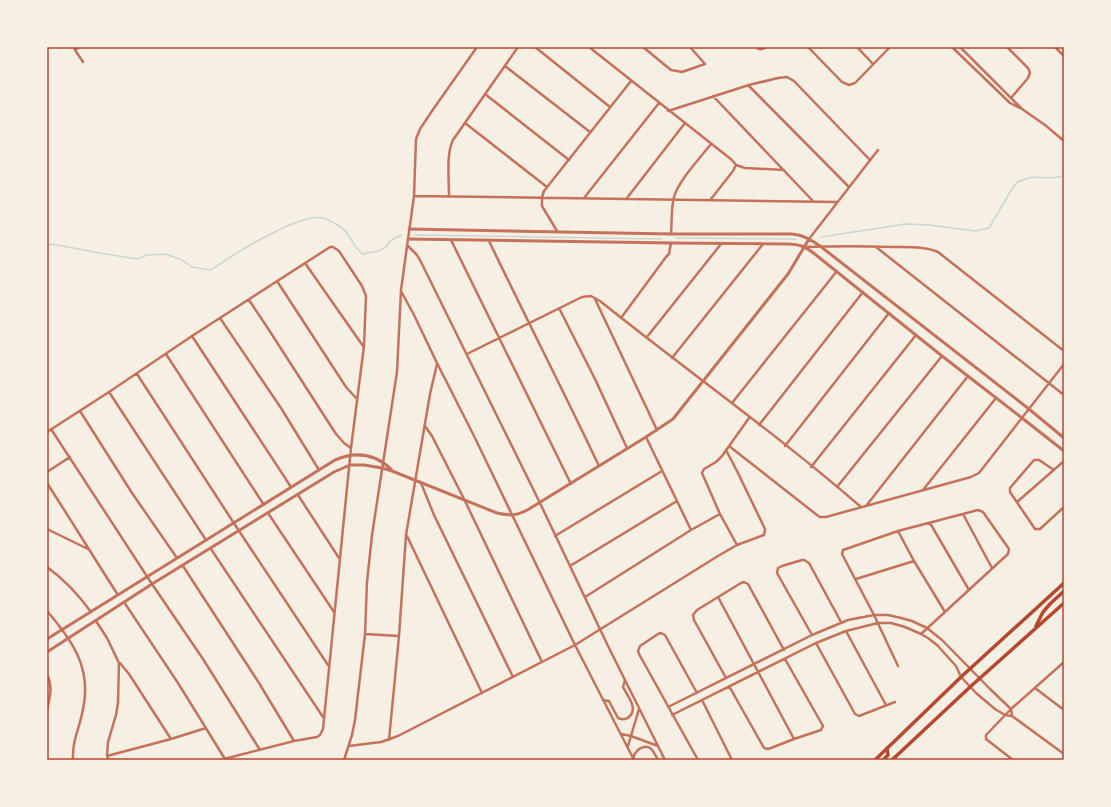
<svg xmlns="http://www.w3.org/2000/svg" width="1111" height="807" viewBox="0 0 1111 807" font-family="Barlow,sans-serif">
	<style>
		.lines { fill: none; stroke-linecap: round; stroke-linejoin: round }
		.stream { stroke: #c9d6d2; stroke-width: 1.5 }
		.minor { stroke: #c5725c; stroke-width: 2.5 }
		.tertiary { stroke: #c5725c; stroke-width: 3 }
		.secondary { stroke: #b5482f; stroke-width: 3.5 }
		.neatline { fill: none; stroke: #b5482f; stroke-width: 1.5 }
	</style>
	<rect width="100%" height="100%" fill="#f6efe4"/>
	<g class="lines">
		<path class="stream" d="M 415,235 L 662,239
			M 821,237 L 906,224 L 929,225 L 976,231 L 989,228 L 1009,194 L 1017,182 L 1032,177 L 1051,178 L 1064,176
			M 676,238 L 796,239
			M 47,246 L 52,244 L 94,252 L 137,259 L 147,255 L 165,254 L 182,260 L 192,267 L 211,270 C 231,256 304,209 326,219 C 333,222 342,227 347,233 C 352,240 355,249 363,254 L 379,251 L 386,247 L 390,241 L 401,235"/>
		<path class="minor" d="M 74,47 L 75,50 L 80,47
			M 535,47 L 610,107
			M 589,47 L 732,160 L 736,165
			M 643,47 L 671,70 L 682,72 L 705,64 L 690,47
			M 756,47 C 759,50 762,50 766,47
			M 808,47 L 842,82 L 849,85 L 855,83 L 890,47
			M 857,47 L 873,64
			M 952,47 L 1010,103 L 1022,109 L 1045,125 L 1064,141
			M 960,47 L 1021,108
			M 1007,47 L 1028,68 L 1030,73 L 1028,78 L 1011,98
			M 1055,47 L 1064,56
			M 75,50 L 83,62
			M 505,66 L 590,132
			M 749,86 L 849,187
			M 485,94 L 569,160
			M 713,96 L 812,200
			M 668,111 L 749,85 L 778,78 L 787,77 L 794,81 L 870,160
			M 465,123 L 547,187
			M 736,165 L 745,168 L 784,170
			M 414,196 L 837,202
			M 449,196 C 449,179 446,154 453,140 L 518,47
			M 584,198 L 659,103
			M 627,198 L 685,123
			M 711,199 L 733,171 L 736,165
			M 557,231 L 542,206 L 542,197 L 544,191 L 631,81
			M 671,234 C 672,222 671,208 674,197 C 679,180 700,158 711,144
			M 809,239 L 878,150
			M 451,240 L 571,484
			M 489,241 C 525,316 563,390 599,466
			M 407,245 L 417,255 L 421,262 L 540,503 L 608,646 L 665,760
			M 805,247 C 834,246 863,246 892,247 C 907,247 924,246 938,252 L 1064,351
			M 876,247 L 1064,395
			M 305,263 L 363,346
			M 277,281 L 346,387 L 356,398
			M 401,291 L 414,315 L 437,363 L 474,436 L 575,645 L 634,760
			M 595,299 L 657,430
			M 249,300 L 269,330 L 336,434 L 344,443 L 351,448
			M 559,308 L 595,379 L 627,448
			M 220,318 L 281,408 L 319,470
			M 621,318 L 666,257 L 669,254 L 671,243
			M 192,336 L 291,487
			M 647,337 L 721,244
			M 166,354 L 264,505
			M 467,354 L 582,297 L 591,296 L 600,301 C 686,370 777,434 861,507
			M 672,358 L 763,244
			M 137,374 L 239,531 L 328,665
			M 109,392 L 206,540
			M 732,403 L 837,271
			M 80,411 L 132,493 L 177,558
			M 759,425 L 863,292
			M 425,426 L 432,436 L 465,501 L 542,662
			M 51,429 L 152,584 L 203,659 L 260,750
			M 47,432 L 109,392 L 192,336 L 327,249 L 330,247 L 333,247 L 339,251 L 362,286 L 366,296 L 364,346 L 351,448 L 323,729 L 320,735 L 317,737 L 294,741 L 220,760
			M 646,437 L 691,530
			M 729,446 L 817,515 L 820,517 L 826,517 L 971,477 L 979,473 L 1064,364
			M 785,446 L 889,313
			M 811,467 L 916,335
			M 1054,470 L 1039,460 L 1034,460 L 1010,488 L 1010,492 L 1035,529 L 1040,529 L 1064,507
			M 47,472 L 70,457
			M 47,483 C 71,520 94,558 118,595
			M 421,483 L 434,515 L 513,677
			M 837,487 L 942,356
			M 923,490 L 996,398
			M 298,495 L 339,558
			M 1017,502 L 1064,461
			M 866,506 L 968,376
			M 268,513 L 334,612
			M 963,514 L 992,568
			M 930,523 L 969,590
			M 47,529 L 88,549
			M 898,531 L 914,561 L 945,612
			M 407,536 L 482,693
			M 555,536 L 662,471
			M 737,545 L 720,514 L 702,473 L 704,469 L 716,462 L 722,456 L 749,418
			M 211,549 L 323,717
			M 183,566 L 259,683 L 294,741
			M 570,566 L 677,501
			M 47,567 C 65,580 78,594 91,612
			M 856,579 L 914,561
			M 585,597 L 691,530 L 720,514
			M 718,597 L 794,739
			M 124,602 L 178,683 L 225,759
			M 47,611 C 72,640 92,668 83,709 C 80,728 72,739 73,760
			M 96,621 L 107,638 L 119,663 L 118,703 L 116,715 L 108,742 L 107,756 L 109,760
			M 846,631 L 886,705
			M 365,634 L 399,636
			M 812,635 L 777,573 L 778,568 L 782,566 L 802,560 L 804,560 L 809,563 L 841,622
			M 816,643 L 855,714 L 859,716 L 895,702
			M 120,663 L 129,674 L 171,739
			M 898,666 L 874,615 L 842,554 L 843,550 L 898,531 L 978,510 L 983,512 L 1009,549 L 1008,554 L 921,634
			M 47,674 C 53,688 50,696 47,710
			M 726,678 L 694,620 L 693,615 L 697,610 L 741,583 L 744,582 L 748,584 L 784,650
			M 729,686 L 764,748 L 768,749 L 771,748 L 794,739 L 821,730 L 823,726 L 785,659
			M 1035,688 L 1064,710
			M 697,693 L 665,635 L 661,633 L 658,634 L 640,646 L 638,651 L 639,654 L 698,760
			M 603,700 L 609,701 L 618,718 C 623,720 626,720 630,716 C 638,708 627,695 623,687 L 625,680
			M 702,700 L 732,760
			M 668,707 L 812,635 L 848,620 L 874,615 L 888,615 L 901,618 L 912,621 L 927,628 L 942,640 L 990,689 L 1011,709 L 1012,716
			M 672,715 L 816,643 L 846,631 L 878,623 L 891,623 L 905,627 L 921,634 L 928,638 L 937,645 L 956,666 L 961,677 L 976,693 L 995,709 L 1005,715 L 1012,716 L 1064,754
			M 621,734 L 631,736 L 658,746
			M 389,740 L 399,636 L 406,535 L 430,394 L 437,364
			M 349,746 L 381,742 L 398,736 L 575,645 L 718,556 L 737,545 L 764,535 L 765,529 L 737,471 L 726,450
			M 628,746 L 639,709
			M 107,756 L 171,739 L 206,728
			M 634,757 L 634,755 C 636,752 638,749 641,748 C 651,743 654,753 658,760
			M 344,760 L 352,735 L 355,720 L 365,634 L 367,582 L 372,535 L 397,372 L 401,290 L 414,196 L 416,139 L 420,129 L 432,111 L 477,47
			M 1013,760 L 986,739 L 986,735 L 1011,709 L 1064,662"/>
		<path class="tertiary" d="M 409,229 L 671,234 L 792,234 C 804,235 811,240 820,246 L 1029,409 L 1064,438
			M 408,239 L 671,243 L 787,244 C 800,244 806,247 816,255 L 942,356 L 1022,418 L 1064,451
			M 47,639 L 335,460 C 356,451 374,453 391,469
			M 47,652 L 152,584 L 334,472 L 350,465 L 364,465 L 382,468 L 392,471 L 497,513 C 510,516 517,516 529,509 L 646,437 L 673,419 L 788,274 L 809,239"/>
		<path class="secondary" d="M 1036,626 L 1043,612 L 1050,604 L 1064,591
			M 875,760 L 961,677 L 1064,583
			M 883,760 L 888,755 L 887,748
			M 892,760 L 970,687 L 1064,603"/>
	</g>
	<rect width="1111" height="807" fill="none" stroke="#f6efe4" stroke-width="96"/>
	<rect x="48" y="48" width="1015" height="711" class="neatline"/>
</svg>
